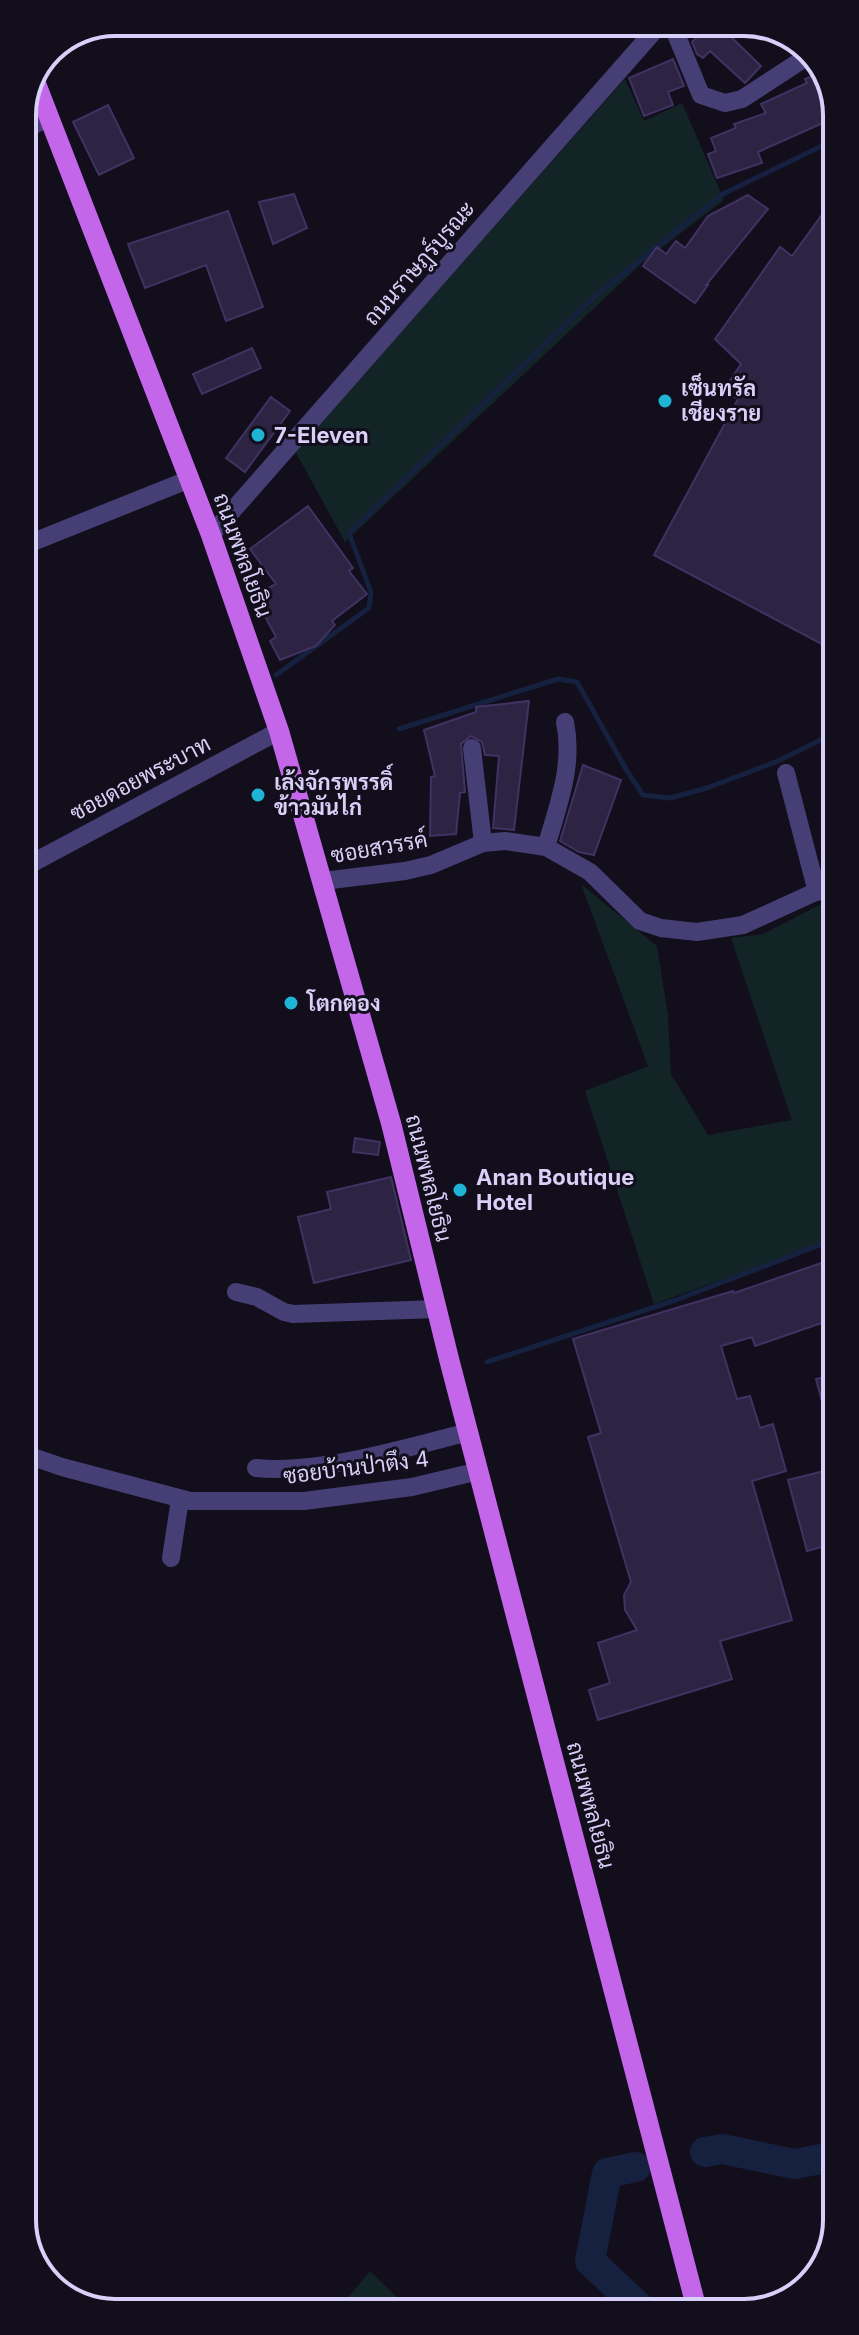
<svg xmlns="http://www.w3.org/2000/svg" width="859" height="2335" viewBox="0 0 859 2335" font-family="Inter,Sarabun,sans-serif">
	<style>
		.green { fill: #122425 }
		.lines { fill: none; stroke-linecap: round; stroke-linejoin: round }
		.stream { stroke: #15213f; stroke-width: 5 }
		.river { stroke: #15213f; stroke-width: 30 }
		.building { fill: #2c2442; stroke: #403263; stroke-width: 2 }
		.minor { stroke: #463f75; stroke-width: 18 }
		.major { stroke: #c366ea; stroke-width: 20 }
		.poi-dot { fill: #1eb4d6; stroke: #120e1c; stroke-width: 3 }
		.labels { text-anchor: middle; stroke-width: 6; stroke-linejoin: round; paint-order: stroke }
		.street-label { font-size: 22px; fill: #d8d0f8; stroke: #120e1c }
		.poi-label { font-size: 22px; font-weight: bold; fill: #d8d0f8; stroke: #120e1c; text-anchor: start }
		.rim { fill: none; stroke: #d8d0f8; stroke-width: 4 }
	</style>
	<rect width="100%" height="100%" fill="#120e1c"/>
	<path class="green" d="M 625,79 L 644,121 L 682,103 L 724,200 L 642,263 L 345,542 L 295,451 Z
		M 581,884 L 657,946 L 668,1015 L 671,1074 L 708,1135 L 792,1120 L 731,938 L 763,934 L 835,897 L 835,1239 L 654,1304 L 585,1091 L 648,1066 Z
		M 370,2271 L 411,2311 L 336,2312 Z"/>
	<g class="lines">
		<path class="stream" d="M 276,675 L 369,608 L 371,592 L 349,533 L 594,297 L 723,194 L 834,140
			M 399,729 L 558,679 L 577,682 L 627,771 L 643,795 L 670,798 L 707,788 L 778,761 L 835,733
			M 487,1362 L 676,1300 L 835,1239"/>
		<path class="river" d="M 705,2152 L 722,2149 L 795,2164 L 837,2156
			M 636,2167 L 607,2173 L 590,2261 L 642,2310"/>
	</g>
	<path class="building" d="M 693,22 L 732,22 L 724,30 L 761,66 L 745,83 L 710,51 L 703,58 L 697,54 L 692,42 L 703,32 Z
		M 673,59 L 684,86 L 668,92 L 673,105 L 644,116 L 629,78 Z
		M 822,72 L 834,90 L 834,118 L 758,152 L 762,163 L 717,178 L 708,154 L 716,151 L 711,138 L 736,128 L 734,124 L 766,113 L 761,104 L 807,83 L 805,79 Z
		M 108,105 L 134,158 L 99,175 L 73,122 Z
		M 294,194 L 307,228 L 273,244 L 259,202 Z
		M 748,195 L 768,209 L 706,285 L 708,285 L 695,303 L 643,266 L 657,247 L 666,254 L 676,241 L 685,248 L 708,216 Z
		M 834,198 L 834,332 L 835,651 L 654,555 L 738,399 L 723,391 L 741,364 L 715,339 L 780,247 L 792,256 Z
		M 228,211 L 263,307 L 226,321 L 206,265 L 145,288 L 128,244 Z
		M 252,348 L 261,368 L 202,394 L 193,374 Z
		M 271,397 L 290,411 L 245,472 L 226,458 Z
		M 308,506 L 353,568 L 349,571 L 367,594 L 332,621 L 335,625 L 316,646 L 280,660 L 270,641 L 276,637 L 254,596 L 276,584 L 250,549 Z
		M 529,701 L 514,830 L 493,828 L 499,756 L 485,755 L 482,742 L 471,736 L 461,744 L 465,792 L 460,793 L 456,834 L 430,836 L 431,777 L 435,776 L 424,730 L 476,712 L 476,707 Z
		M 583,765 L 621,780 L 594,855 L 579,852 L 560,841 Z
		M 355,1138 L 380,1142 L 378,1155 L 353,1152 Z
		M 391,1177 L 411,1260 L 314,1283 L 298,1217 L 331,1209 L 327,1192 Z
		M 836,1258 L 836,1318 L 755,1346 L 752,1337 L 721,1346 L 737,1399 L 750,1396 L 760,1428 L 773,1424 L 786,1471 L 752,1481 L 792,1620 L 720,1641 L 732,1679 L 598,1720 L 589,1690 L 610,1683 L 598,1643 L 637,1630 L 625,1610 L 624,1595 L 631,1582 L 588,1437 L 601,1433 L 573,1339 L 733,1291 L 734,1293 Z
		M 836,1374 L 836,1436 L 831,1436 L 816,1379 Z
		M 836,1468 L 836,1543 L 807,1551 L 788,1480 Z"/>
	<g class="lines">
		<path class="minor" d="M 671,22 L 701,95 L 725,103 L 742,99 L 811,54
			M 22,130 L 49,118
			M 211,535 L 662,22
			M 23,546 L 190,479
			M 472,748 L 483,843
			M 786,773 L 817,892
			M 546,847 C 558,806 574,765 565,722
			M 23,868 L 279,731
			M 323,881 L 405,871 L 431,865 L 483,843 L 505,841 L 546,847 L 590,872 L 640,921 L 661,928 L 697,932 L 743,925 L 835,883
			M 236,1292 L 257,1297 L 284,1312 L 293,1314 L 437,1309
			M 24,1454 L 62,1467 L 190,1501 L 304,1501 L 412,1487 L 479,1471
			M 256,1468 C 318,1475 408,1447 469,1432
			M 171,1558 L 180,1499"/>
		<path class="major" d="M 35,81 L 211,535 L 279,731 L 391,1123 L 449,1359 L 697,2310"/>
	</g>
	<g class="poi-dot">
		<circle cx="665" cy="401" r="8"/>
		<circle cx="258" cy="435" r="8"/>
		<circle cx="258" cy="795" r="8"/>
		<circle cx="291" cy="1003" r="8"/>
		<circle cx="460" cy="1190" r="8"/>
	</g>
	<g class="labels">
		<g class="street-label">
			<text transform="translate(419 263) rotate(-49)" y="8">ถนนราษฎร์บูรณะ</text>
			<text transform="translate(243 555) rotate(70)" y="8">ถนนพหลโยธิน</text>
			<text transform="translate(140 778) rotate(-28)" y="8">ซอยดอยพระบาท</text>
			<text transform="translate(379 847) rotate(-10)" y="8">ซอยสวรรค์</text>
			<text transform="translate(429 1178) rotate(76)" y="8">ถนนพหลโยธิน</text>
			<text transform="translate(356 1467) rotate(-7)" y="8">ซอยบ้านป่าตึง 4</text>
			<text transform="translate(591 1805) rotate(75)" y="8">ถนนพหลโยธิน</text>
		</g>
		<g class="poi-label">
			<text x="681" y="396">เซ็นทรัล<tspan x="681" dy="25">เชียงราย</tspan></text>
			<text x="274" y="443">7-Eleven</text>
			<text x="274" y="790">เล้งจักรพรรดิ์<tspan x="274" dy="25">ข้าวมันไก่</tspan></text>
			<text x="307" y="1011">โตกตอง</text>
			<text x="476" y="1185">Anan Boutique<tspan x="476" dy="25">Hotel</tspan></text>
		</g>
	</g>
	<path d="M0 0H859V2335H0ZM115 36H744A79 79 0 0 1 823 115V2220A79 79 0 0 1 744 2299H115A79 79 0 0 1 36 2220V115A79 79 0 0 1 115 36Z" fill="#120e1c" fill-rule="evenodd"/>
	<path class="rim" d="M115 36H744A79 79 0 0 1 823 115V2220A79 79 0 0 1 744 2299H115A79 79 0 0 1 36 2220V115A79 79 0 0 1 115 36Z"/>
</svg>
